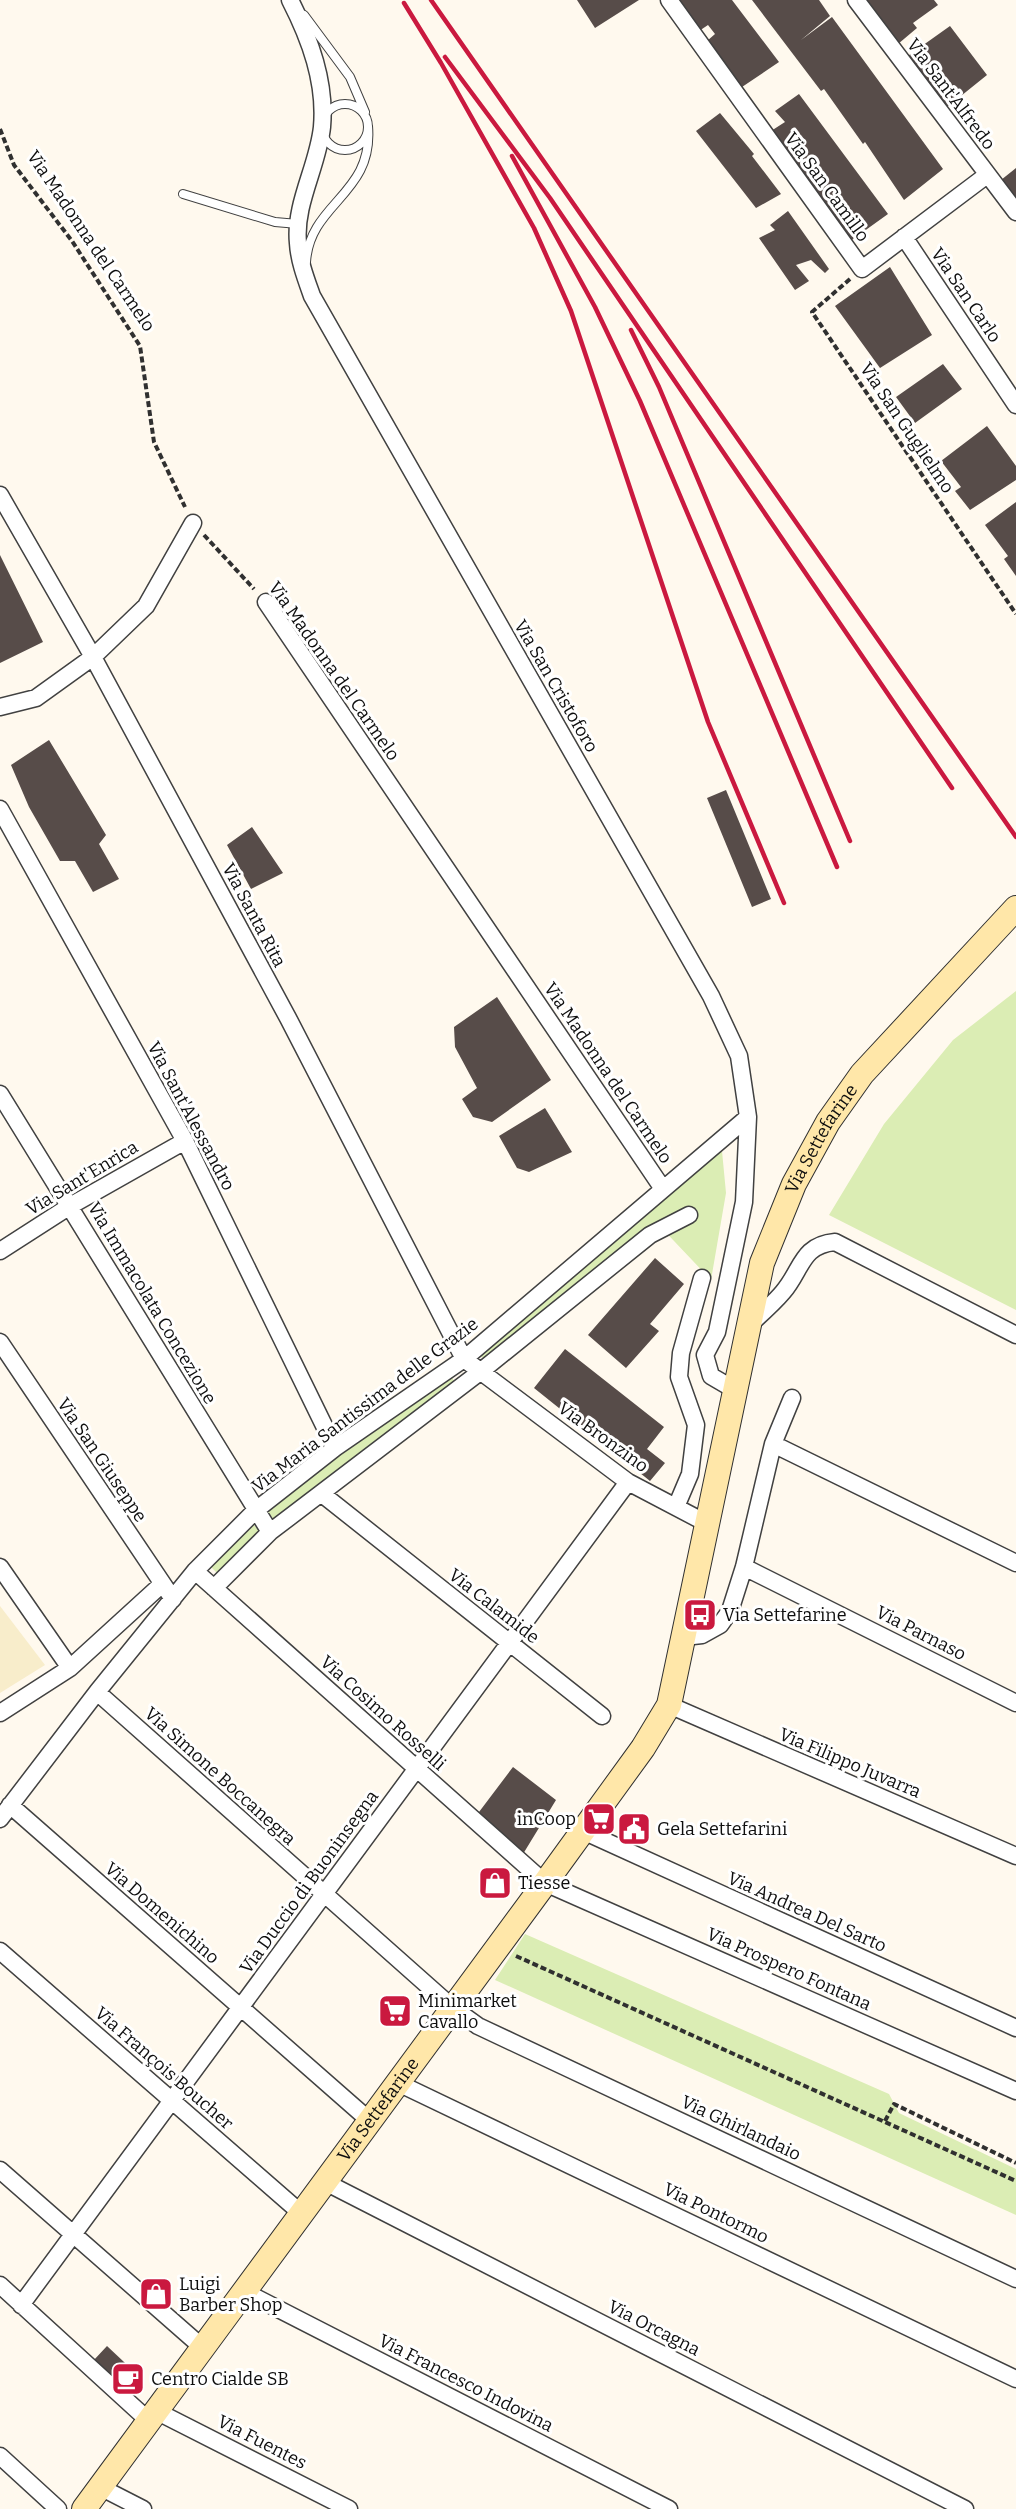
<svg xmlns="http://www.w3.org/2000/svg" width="1016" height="2509" viewBox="0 0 1016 2509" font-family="Bitter,serif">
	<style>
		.farmland { fill: #f8edcb }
		.green { fill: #dbedb4 }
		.building { fill: #574c49 }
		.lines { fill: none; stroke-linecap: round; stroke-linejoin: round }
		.lane-casing { stroke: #414141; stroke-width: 10 }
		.street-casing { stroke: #414141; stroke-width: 19 }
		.secondary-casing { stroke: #303030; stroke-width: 26 }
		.path { stroke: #303030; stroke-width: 4; stroke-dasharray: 6 3; stroke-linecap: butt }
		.lane { stroke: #fff; stroke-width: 8 }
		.street { stroke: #fff; stroke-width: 16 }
		.secondary { stroke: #ffe7a9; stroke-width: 24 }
		.rail { stroke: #ca193f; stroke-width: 4.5 }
		.labels { text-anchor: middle; stroke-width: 6; stroke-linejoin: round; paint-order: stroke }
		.street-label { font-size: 18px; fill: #0e0e0e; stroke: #fff }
		.poi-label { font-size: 18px; fill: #0e0e0e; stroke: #fff; text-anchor: start }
	</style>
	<rect width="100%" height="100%" fill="#fff9ee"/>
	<path class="farmland" d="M 0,1606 L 45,1665 L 0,1693 Z"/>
	<path class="green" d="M 1016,991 L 1016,1310 L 829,1215 L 884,1124 L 953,1040 Z
		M 722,1151 L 726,1193 L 711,1280 L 656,1222 L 486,1361 L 478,1353 Z
		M 451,1375 L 456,1385 L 274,1520 L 266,1509 Z
		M 254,1525 L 261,1533 L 217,1573 L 209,1565 Z
		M 525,1934 L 889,2094 L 899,2113 L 1016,2169 L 1016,2215 L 495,1980 Z"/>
	<path class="building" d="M 577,0 L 639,0 L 595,28 Z
		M 677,0 L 732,0 L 779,62 L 742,87 L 707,41 L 715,34 L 708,25 L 699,31 Z
		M 752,0 L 819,0 L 830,16 L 801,40 L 832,17 L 943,169 L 904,200 L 865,142 L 863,144 L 824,89 L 821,91 Z
		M 864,0 L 934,0 L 938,5 L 913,23 L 917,28 L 898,44 Z
		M 950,26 L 987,75 L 946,108 L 905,58 Z
		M 799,94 L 888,214 L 849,242 L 771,131 L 785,122 L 775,111 Z
		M 720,113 L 754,154 L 752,156 L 781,194 L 756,208 L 696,131 Z
		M 1016,168 L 1016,198 L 1001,180 Z
		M 788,211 L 829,269 L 825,273 L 811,260 L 796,265 L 809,281 L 795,290 L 759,238 L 775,230 L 770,225 Z
		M 890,267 L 932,335 L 880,368 L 835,306 Z
		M 943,364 L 962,389 L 915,423 L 896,397 Z
		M 987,426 L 1016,466 L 1016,480 L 970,510 L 955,491 L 961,487 L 941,461 Z
		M 1016,502 L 1016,576 L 1004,559 L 1008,556 L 985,525 Z
		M 0,555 L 43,642 L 0,663 Z
		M 49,740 L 106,835 L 99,844 L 119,879 L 93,892 L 75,861 L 60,861 L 29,807 L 11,765 Z
		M 726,790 L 771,899 L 752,907 L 707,798 Z
		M 252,827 L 283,873 L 251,889 L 227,845 Z
		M 497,997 L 551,1080 L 492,1122 L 473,1117 L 462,1099 L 477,1088 L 455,1047 L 454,1027 Z
		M 545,1108 L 572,1152 L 529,1172 L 517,1168 L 499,1136 Z
		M 655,1258 L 684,1284 L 650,1324 L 659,1331 L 626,1368 L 588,1335 Z
		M 565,1349 L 664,1427 L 647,1449 L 665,1463 L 650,1481 L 534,1388 Z
		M 513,1767 L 556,1800 L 523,1854 L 476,1816 Z
		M 107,2346 L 141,2378 L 129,2393 L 93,2361 Z"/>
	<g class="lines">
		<defs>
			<path id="lane" d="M 304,15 L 350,77 L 365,112
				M322 127a23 23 0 1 1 46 0a23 23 0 1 1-46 0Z
				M 183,194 L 275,222 L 298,224
				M 306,262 C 310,202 374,195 368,126"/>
			<path id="street" d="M 290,0 C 310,39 326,82 322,127 C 318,166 294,204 298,243 C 299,261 306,279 312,296 L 711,996 L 739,1056 L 748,1117 L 744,1202 L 717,1332 L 705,1355 L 711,1376 L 735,1390
				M 669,0 L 862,269 L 987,175
				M 856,0 L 1016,212
				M 904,237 L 1016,405
				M 0,495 L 93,657 L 288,1018 L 464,1359 L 628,1482 L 708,1524
				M 266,602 L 663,1189
				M 0,707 L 36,698 L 93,657 L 146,606 L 193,523
				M 0,809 L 185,1141 L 335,1448
				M 0,1094 L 270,1532
				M 0,1251 L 70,1206 L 185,1141
				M 748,1326 C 760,1315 773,1304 783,1292 C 802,1270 801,1245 835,1242 L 1016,1335
				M 0,1342 L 173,1599
				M 773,1444 L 1016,1563
				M 322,1494 L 602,1716
				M 676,1507 L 690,1474 L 696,1425 L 679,1377 L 681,1353 L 702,1278
				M 0,1567 L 70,1668
				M 744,1567 L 1016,1703
				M 195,1571 L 545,1883 L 1016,2091
				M 214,1588 L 270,1532 L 480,1372 L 650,1235 L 689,1215
				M 684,1637 L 702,1635 L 720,1625 L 730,1611 L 744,1567 L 773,1444 L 792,1398
				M 97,1692 L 453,2008 L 478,2026 L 1016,2279
				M 669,1705 L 1016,1856
				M 0,1713 L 70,1668 L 161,1585
				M 10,1805 L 370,2121
				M 0,1819 L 97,1692 L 195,1571 L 256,1510 L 335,1448 L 464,1359 L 748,1117
				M 583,1831 L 1016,2028
				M 0,1951 L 302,2214
				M 398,2083 L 1016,2379
				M 0,2170 L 203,2348
				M 325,2182 L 965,2509
				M 0,2285 L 149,2421
				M 245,2292 L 669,2509
				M 21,2305 L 628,1482
				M 156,2411 L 349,2509
				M 0,2456 L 58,2509
				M 100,2487 L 143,2509"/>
			<g id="secondary">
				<path id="s1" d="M 84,2509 L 545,1883 L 643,1748 L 669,1705 L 762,1263 L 794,1184 L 828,1122 L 862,1074 L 1016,908"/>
			</g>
		</defs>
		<use href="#lane" class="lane-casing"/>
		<use href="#street" class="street-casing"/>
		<use href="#secondary" class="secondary-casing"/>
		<path class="path" d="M 0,129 L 14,165 L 72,241 L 140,346 L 154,442 L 185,507
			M 850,279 L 812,312 L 1016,614
			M 204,535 L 254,589
			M 516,1956 L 1016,2181
			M 885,2121 L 894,2104 L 1016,2163"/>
		<use href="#lane" class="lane"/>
		<use href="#street" class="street"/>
		<use href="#secondary" class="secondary"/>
		<path class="rail" d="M 431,0 L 1016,837
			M 404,3 L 441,63 L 534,228 L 571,311 L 708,722 L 784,903
			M 445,57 L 550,198 L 952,788
			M 512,156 L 595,307 L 640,401 L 837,867
			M 631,330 L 659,387 L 850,841"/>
	</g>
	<defs>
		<symbol id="bus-square" viewBox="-11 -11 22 22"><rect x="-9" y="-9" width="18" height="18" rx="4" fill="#ca193f" stroke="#fff"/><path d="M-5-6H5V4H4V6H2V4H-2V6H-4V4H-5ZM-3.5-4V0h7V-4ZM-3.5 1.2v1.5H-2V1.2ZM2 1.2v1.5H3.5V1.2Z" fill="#fff"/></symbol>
		<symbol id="supermarket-square" viewBox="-11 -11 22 22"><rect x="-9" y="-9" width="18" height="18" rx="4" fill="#ca193f" stroke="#fff"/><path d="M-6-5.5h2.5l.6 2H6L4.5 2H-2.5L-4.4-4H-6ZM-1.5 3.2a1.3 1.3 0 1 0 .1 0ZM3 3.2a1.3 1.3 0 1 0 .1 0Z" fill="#fff"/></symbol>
		<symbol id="civic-square" viewBox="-11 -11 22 22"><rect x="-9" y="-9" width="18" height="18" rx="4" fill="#ca193f" stroke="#fff"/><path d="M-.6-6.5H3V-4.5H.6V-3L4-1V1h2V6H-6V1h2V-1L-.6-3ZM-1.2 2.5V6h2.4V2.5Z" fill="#fff"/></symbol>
		<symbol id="shop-square" viewBox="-11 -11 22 22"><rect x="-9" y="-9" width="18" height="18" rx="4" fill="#ca193f" stroke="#fff"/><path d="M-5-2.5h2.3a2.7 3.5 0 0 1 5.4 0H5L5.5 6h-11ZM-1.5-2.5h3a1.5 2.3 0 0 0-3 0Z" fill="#fff"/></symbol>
		<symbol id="cafe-square" viewBox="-11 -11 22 22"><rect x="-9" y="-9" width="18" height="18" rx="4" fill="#ca193f" stroke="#fff"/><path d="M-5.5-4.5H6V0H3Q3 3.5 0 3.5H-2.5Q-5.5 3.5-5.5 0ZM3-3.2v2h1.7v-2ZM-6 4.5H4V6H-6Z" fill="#fff"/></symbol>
	</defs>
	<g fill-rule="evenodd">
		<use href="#bus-square" x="681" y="1596" width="38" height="38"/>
		<use href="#supermarket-square" x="580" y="1800" width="38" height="38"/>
		<use href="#civic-square" x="615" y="1810" width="38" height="38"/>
		<use href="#shop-square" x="476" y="1864" width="38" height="38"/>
		<use href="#supermarket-square" x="376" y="1992" width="38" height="38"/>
		<use href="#shop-square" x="137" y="2275" width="38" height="38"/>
		<use href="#cafe-square" x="109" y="2360" width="38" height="38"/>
	</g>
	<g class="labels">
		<g class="street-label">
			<text transform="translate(951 94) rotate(53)" y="6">Via Sant'Alfredo</text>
			<text transform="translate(827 187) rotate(54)" y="6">Via San Camillo</text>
			<text transform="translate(91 241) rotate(56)" y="6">Via Madonna del Carmelo</text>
			<text transform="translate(966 295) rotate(56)" y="6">Via San Carlo</text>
			<text transform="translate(907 428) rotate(56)" y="6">Via San Guglielmo</text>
			<text transform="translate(334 671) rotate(55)" y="6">Via Madonna del Carmelo</text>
			<text transform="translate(556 686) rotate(60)" y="6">Via San Cristoforo</text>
			<text transform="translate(254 915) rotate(62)" y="6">Via Santa Rita</text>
			<text transform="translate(608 1073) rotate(56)" y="6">Via Madonna del Carmelo</text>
			<text transform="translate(191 1116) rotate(62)" y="6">Via Sant'Alessandro</text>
			<text dy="6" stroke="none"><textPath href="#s1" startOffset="1584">Via Settefarine</textPath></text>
			<text transform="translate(82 1178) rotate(-31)" y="6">Via Sant'Enrica</text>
			<text transform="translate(152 1303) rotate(59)" y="6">Via Immacolata Concezione</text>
			<text transform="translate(365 1405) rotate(-37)" y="6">Via Maria Santissima delle Grazie</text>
			<text transform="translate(603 1437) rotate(36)" y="6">Via Bronzino</text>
			<text transform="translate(102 1460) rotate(56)" y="6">Via San Giuseppe</text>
			<text transform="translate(494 1606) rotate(38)" y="6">Via Calamide</text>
			<text transform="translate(921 1633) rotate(27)" y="6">Via Parnaso</text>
			<text transform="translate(383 1713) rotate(42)" y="6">Via Cosimo Rosselli</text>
			<text transform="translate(850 1763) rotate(23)" y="6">Via Filippo Juvarra</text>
			<text transform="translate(220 1776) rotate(42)" y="6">Via Simone Boccanegra</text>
			<text transform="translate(309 1882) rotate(-54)" y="6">Via Duccio di Buoninsegna</text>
			<text transform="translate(807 1912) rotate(24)" y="6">Via Andrea Del Sarto</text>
			<text transform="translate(162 1913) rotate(41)" y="6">Via Domenichino</text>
			<text transform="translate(789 1969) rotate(24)" y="6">Via Prospero Fontana</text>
			<text transform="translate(164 2068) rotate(41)" y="6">Via François Boucher</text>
			<text dy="6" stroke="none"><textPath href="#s1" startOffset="496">Via Settefarine</textPath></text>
			<text transform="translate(741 2128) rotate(25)" y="6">Via Ghirlandaio</text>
			<text transform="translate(716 2213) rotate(26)" y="6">Via Pontormo</text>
			<text transform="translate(654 2328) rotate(27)" y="6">Via Orcagna</text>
			<text transform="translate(466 2383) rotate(27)" y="6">Via Francesco Indovina</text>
			<text transform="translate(262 2442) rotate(27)" y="6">Via Fuentes</text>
		</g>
		<g class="poi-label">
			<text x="723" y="1621">Via Settefarine</text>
			<text x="576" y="1825" text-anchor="end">inCoop</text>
			<text x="657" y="1835">Gela Settefarini</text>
			<text x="518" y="1889">Tiesse</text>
			<text x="418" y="2007">Minimarket<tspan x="418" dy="21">Cavallo</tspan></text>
			<text x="179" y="2290">Luigi<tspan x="179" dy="21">Barber Shop</tspan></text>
			<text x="151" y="2385">Centro Cialde SB</text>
		</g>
	</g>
</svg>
